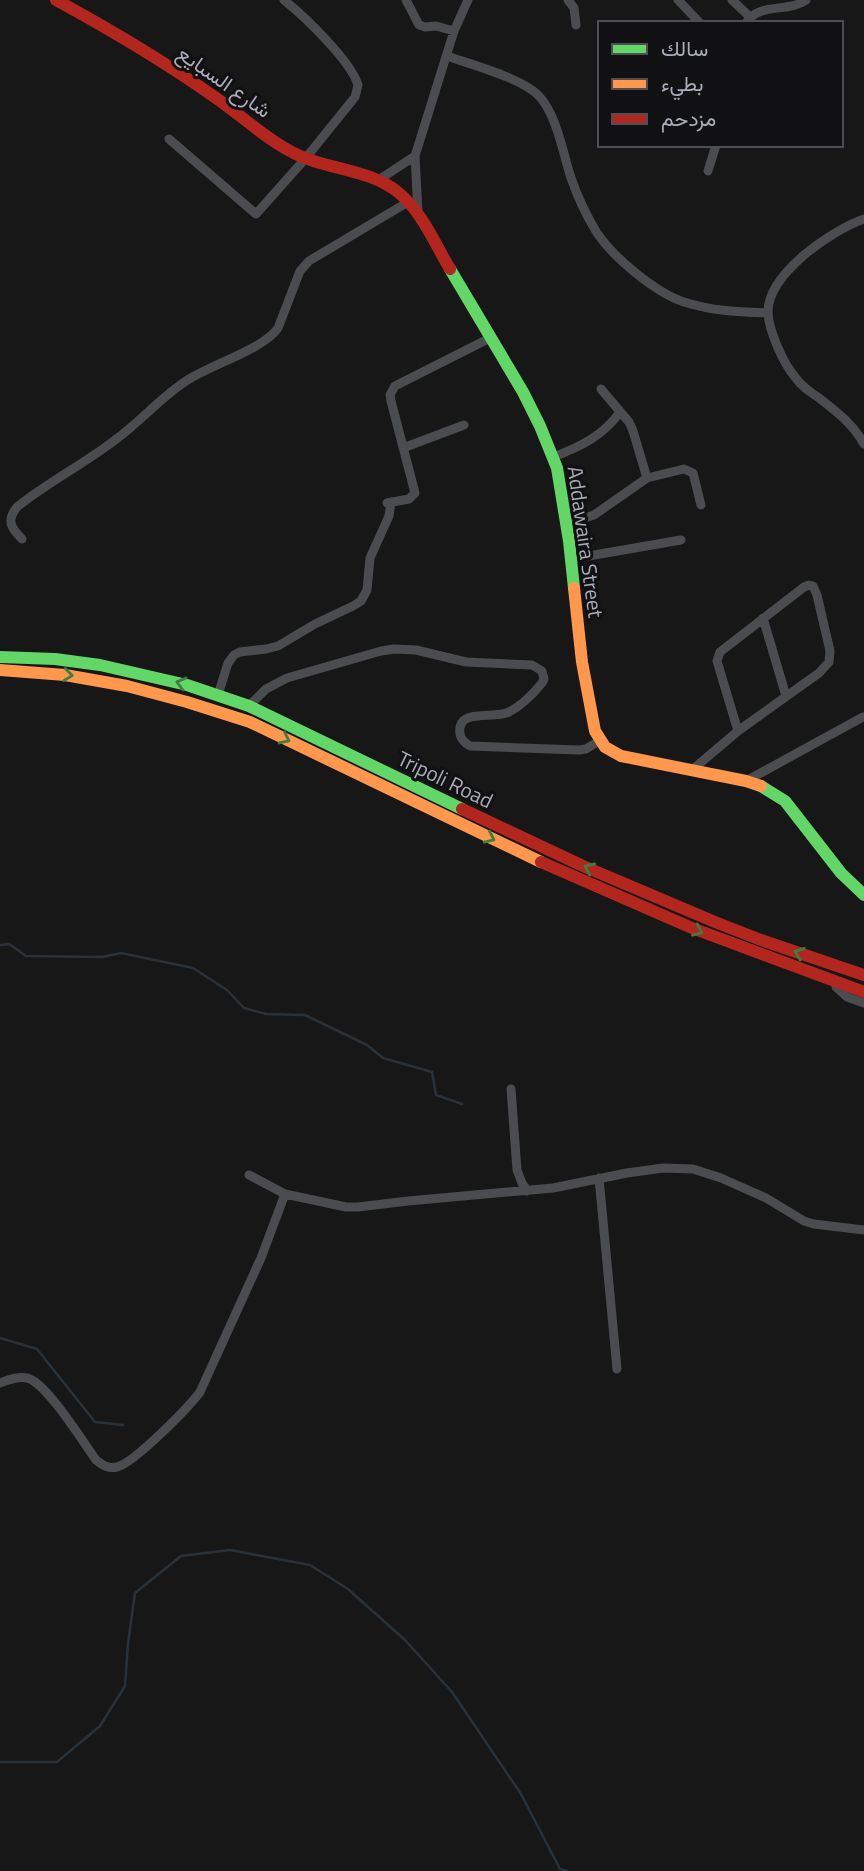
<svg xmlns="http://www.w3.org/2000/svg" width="864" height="1871" viewBox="0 0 864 1871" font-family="'Titillium Web',Vazirmatn,sans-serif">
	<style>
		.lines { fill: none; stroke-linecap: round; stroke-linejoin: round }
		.stream { stroke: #2a3239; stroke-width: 2.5 }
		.street { stroke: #4b4c50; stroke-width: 9 }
		.fast { stroke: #63d668; stroke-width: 12 }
		.slow { stroke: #ff974d; stroke-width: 12 }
		.jam { stroke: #b3261e; stroke-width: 12 }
		.oneway { stroke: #3e7d42 }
		.labels { text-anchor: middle; stroke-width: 6; stroke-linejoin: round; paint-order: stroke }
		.street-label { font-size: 21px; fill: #a8adb8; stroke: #111113 }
	</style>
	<rect width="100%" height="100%" fill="#171717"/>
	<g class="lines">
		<path class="stream" d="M 0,945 L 9,944 L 26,956 L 102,957 L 121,953 L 193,968 L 227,990 L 244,1008 L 266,1014 L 305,1015 L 367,1045 L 383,1058 L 432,1072 L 436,1095 L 462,1104
			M 0,1338 L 37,1349 L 95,1422 L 123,1425
			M 0,1762 L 57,1762 L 100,1726 L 125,1686 L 128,1643 L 135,1593 L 181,1556 L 230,1550 L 310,1565 L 348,1589 L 405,1640 L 452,1692 L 521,1794 L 560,1869 L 567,1871"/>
		<path class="street" d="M 406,0 L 419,25 L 425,27 L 436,26 L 454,31
			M 568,0 L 574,8 L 576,25
			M 678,0 L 700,23
			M 732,0 L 750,17
			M 746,23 C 759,2 788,13 806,0
			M 447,56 C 472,65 522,78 539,96 C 556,114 563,152 570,175 C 577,196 586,215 597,233 C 614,258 656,293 684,302 C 712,311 739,312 768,313
			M 169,139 L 256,214 L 305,159 L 355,97 L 358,85 C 351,61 304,16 284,0
			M 708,171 L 716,145
			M 377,181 L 415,156
			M 418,213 L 415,156 L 454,31 L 468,0
			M 864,219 C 832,230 767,274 768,313 C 769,331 783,363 795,377 C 801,386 810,392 819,398 C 837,412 853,424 864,444
			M 601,389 L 629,422 L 633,431 L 647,478
			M 403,448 L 464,425
			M 553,457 C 580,447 603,436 620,412
			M 387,503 L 409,499 L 415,493 L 391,401 L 390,395 L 395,386 L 490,338
			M 566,524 L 594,515 L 647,478 L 684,469 L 693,473 L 701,505
			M 22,539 C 11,528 6,521 17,507 C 48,482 84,464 115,440 C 140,422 160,398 186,381 C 210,365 264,349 278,328 L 300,271 L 309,261 L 408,202
			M 571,559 L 681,540
			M 763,618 L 786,696
			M 218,695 L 228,663 L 234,655 L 240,652 L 266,649 L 278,646 L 315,624 L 353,606 L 361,601 L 367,590 L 370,558 L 389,516 L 391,502
			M 249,706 L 266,689 L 287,678 L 381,651 L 394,649 L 416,650 L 466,662 L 532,665 L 542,671 L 544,679 L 542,683 C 533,694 521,706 509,712 C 495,720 456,707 460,734 C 461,740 465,743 470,746 L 579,750 L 586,749 L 599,741
			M 692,770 L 738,731 L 819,673 L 829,662 L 830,651 L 817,595 L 813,586 L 809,585 L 804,587 L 720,652 L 717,661 L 738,731
			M 746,781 L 863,717
			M 836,987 L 847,997 L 864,1003
			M 511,1089 L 517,1170 L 522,1183 L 527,1191
			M 249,1175 L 285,1194 L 346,1207 L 358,1207 L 408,1201 L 553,1188 L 627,1173 L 663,1168 L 693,1169 L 721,1178 L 766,1198 L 804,1221 L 814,1224 L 864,1230
			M 599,1178 L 617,1369
			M 0,1383 C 8,1380 18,1376 27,1378 C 46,1382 83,1442 96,1460 C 103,1465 107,1469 117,1467 C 134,1463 188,1408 200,1392 L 261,1258 L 285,1194"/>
		<path class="fast" d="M 450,269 L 523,392 L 540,426 L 557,468 L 569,541 L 574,588
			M 0,657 L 55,659 L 100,665 L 187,685 L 249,706 L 462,809
			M 761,786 L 785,801 L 841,873 L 864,895"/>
		<path class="slow" d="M 574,588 L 582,662 L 595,731 L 605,747 L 621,756 L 746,781 L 761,786
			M 0,670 L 65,675 L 127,686 L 187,702 L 250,722 L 541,862"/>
		<path class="jam" d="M 56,0 C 111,30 165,62 216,98 C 241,115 263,137 290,151 C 324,170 369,168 399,193 C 422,212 435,244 450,269
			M 462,809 L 583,866 L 715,922 L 761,940 L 864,975
			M 541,862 L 692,928 L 864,992"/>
	</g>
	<defs><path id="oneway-chevron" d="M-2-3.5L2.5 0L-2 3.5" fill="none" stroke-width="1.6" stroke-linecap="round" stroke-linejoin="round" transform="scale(1.75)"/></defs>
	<g class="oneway">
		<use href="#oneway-chevron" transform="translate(68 675) rotate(7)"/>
		<use href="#oneway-chevron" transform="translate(181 683) rotate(-165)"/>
		<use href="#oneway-chevron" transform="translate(285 739) rotate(26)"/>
		<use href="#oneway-chevron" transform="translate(490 838) rotate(25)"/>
		<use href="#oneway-chevron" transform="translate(589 868) rotate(-156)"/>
		<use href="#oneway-chevron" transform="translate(698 931) rotate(23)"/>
		<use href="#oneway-chevron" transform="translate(799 953) rotate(-161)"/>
	</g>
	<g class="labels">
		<g class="street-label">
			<text transform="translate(224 82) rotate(35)" y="7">شارع السبايع</text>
			<text transform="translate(585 542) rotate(82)" y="7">Addawaira Street</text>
			<text transform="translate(445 780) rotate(26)" y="7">Tripoli Road</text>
		</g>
	</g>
	<rect x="598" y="21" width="245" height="126" fill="#111113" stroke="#4d4f55" stroke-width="2"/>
	<rect x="612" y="44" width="35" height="10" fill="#63d668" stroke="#4d4f55" stroke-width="2"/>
	<text x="661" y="56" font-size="21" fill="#a8adb8">سالك</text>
	<rect x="612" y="79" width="35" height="10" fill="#ff974d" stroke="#4d4f55" stroke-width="2"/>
	<text x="661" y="91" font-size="21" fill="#a8adb8">بطيء</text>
	<rect x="612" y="114" width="35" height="10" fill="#b3261e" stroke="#4d4f55" stroke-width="2"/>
	<text x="661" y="126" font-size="21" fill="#a8adb8">مزدحم</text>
</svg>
